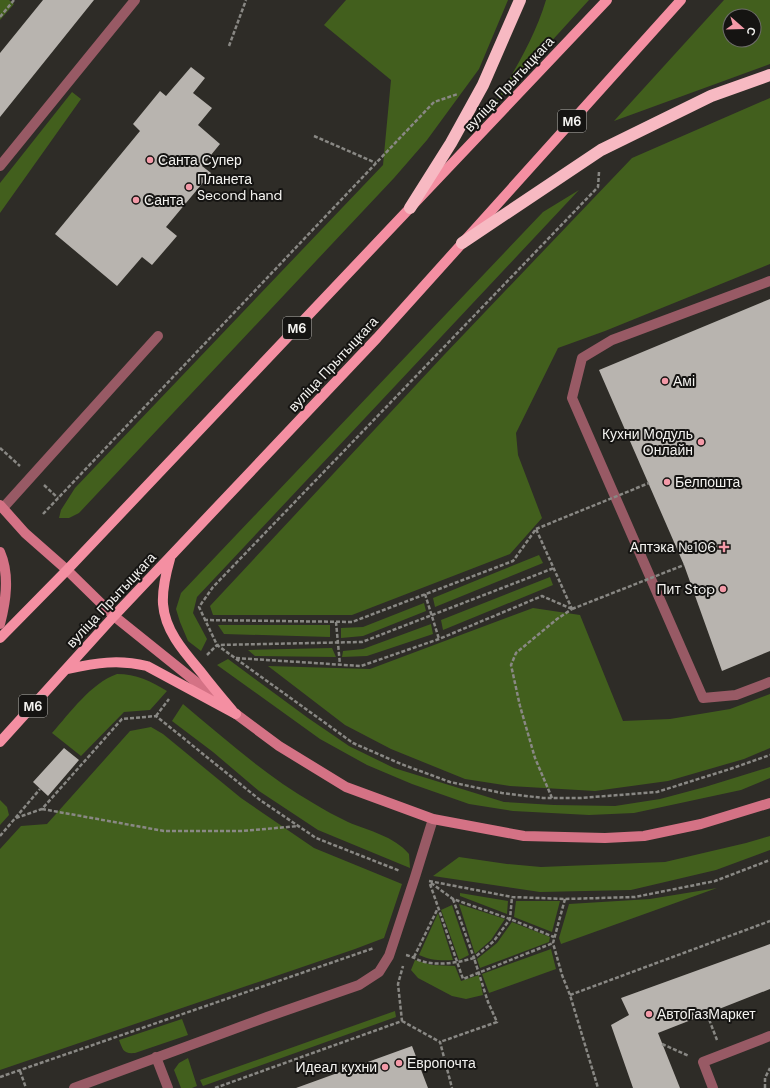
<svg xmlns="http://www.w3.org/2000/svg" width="770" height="1088" viewBox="0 0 770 1088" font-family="'DM Sans',sans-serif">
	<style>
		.green { fill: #425f1d; fill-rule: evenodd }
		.building { fill: #b8b4af }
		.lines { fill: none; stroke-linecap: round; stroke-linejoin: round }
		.path { stroke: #898884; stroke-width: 2.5; stroke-dasharray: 4 2; stroke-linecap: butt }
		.lane { stroke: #985a65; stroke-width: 10 }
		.secondary { stroke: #d47285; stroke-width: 10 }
		.primary { stroke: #f48fa2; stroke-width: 10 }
		.highway { stroke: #f7b9c2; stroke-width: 12 }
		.path-bridge { stroke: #898884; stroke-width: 2.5; stroke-dasharray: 4 2; stroke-linecap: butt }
		.poi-dot { fill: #f39aa8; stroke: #151412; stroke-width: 1.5 }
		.labels { text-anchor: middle; stroke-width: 4; stroke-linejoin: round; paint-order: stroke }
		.shield { fill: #151412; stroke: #b1b0ad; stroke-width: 1 }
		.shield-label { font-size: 13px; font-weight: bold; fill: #f4f3f0 }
		.street-label { font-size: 14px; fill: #f4f3f0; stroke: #151412 }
		.poi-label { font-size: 14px; fill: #f4f3f0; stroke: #151412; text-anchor: start }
	</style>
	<rect width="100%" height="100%" fill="#2e2c27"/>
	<path class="green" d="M 0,0 L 9,0 L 14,4 L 0,20 Z
		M 346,0 L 508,0 L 479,69 L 427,140 L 394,178 L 79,513 L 69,518 L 59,518 L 61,510 L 75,488 L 383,165 L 391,80 L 324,25 Z
		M 546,0 L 589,0 L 495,103 C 515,70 535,37 546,0 Z
		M 724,0 L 770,0 L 770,64 L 614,121 ZM 730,16 L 754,16 L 754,40 L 730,40 Z
		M 72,92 L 81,99 L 0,213 L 0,183 Z
		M 770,98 L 770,264 L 605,331 L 558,348 L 516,433 L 518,455 L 542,518 L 510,554 L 352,615 L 213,615 L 210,606 L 444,355 L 632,158 Z
		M 579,190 L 197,597 L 193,613 L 207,639 L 201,651 L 188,641 L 180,622 L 176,609 L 181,593 L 543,212 Z
		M 539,555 L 543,563 L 435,607 L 433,598 Z
		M 550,577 L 553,585 L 443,630 L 441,620 Z
		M 424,603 L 426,611 L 363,636 L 341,638 L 341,628 L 363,627 Z
		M 533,608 L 580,615 L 623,721 L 670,719 L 730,709 L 770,694 L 770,748 L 744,759 L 668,781 L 595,791 L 510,786 L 465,779 L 391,749 L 345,725 L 268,666 L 370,669 Z
		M 431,624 L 433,634 L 367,656 L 342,657 L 343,651 L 363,649 Z
		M 218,625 L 330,625 L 330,637 L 224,634 Z
		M 332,648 L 336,657 L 255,656 L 248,650 Z
		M 228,659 L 308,718 L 349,746 L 394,768 L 504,802 L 554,805 L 615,806 L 660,799 L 705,787 L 770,767 L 770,778 L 741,790 L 634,813 L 589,815 L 513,811 L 469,804 L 412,784 L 367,765 L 320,739 L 217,665 Z
		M 117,674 C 136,674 151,681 167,691 L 150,710 L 124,712 L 81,756 L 52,733 C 70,713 91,683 117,674 Z
		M 183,704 C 225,739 266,776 313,803 C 324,810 336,816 348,822 C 369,831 394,836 409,854 L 410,868 L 318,830 L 259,791 L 213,752 L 172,721 Z
		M 151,727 L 163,734 L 241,798 L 314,848 L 402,884 L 384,938 L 355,949 L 0,1070 L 0,849 L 21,826 L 47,824 L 130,731 Z
		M 0,800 L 7,807 L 9,815 L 0,825 Z
		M 770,836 L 770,850 L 716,870 L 631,890 L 540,892 L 433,876 L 459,857 L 507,864 L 541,867 L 665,862 L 746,843 Z
		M 717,888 L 561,944 L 559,938 L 569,904 L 650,899 Z
		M 460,893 L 508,901 L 507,914 L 460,896 Z
		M 516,901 L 560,901 L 552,932 L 514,917 Z
		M 459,904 L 505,919 L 491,940 L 475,954 Z
		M 452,905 L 469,955 L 459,960 L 441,910 Z
		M 438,913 L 453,960 C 440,961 430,960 419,955 Z
		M 512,922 L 550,937 L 549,942 L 480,968 L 477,959 L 497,943 Z
		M 551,949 L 556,969 L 489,993 L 482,974 Z
		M 415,960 L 432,965 L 455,966 L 461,981 L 479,975 L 483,995 L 466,999 L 452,996 L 418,978 L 411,970 Z
		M 395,1011 L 396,1017 L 203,1086 L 200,1080 Z
		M 182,1019 L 188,1035 L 135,1053 C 123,1054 123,1050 119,1040 Z
		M 188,1058 L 197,1086 L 192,1088 L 181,1088 L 174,1070 L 179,1063 Z"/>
	<path class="building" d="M 43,0 L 94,0 L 0,117 L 0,53 Z
		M 191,67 L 205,78 L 193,93 L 212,108 L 198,125 L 220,144 L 202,166 L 211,173 L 166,227 L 177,236 L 152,265 L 142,257 L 117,286 L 55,234 L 140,131 L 133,124 L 160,91 L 166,96 Z
		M 770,299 L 770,651 L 722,671 L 684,565 L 599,370 Z
		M 64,748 L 79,760 L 48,796 L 33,782 Z
		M 770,944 L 770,989 L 658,1033 L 680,1088 L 633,1088 L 611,1025 L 629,1015 L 621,998 Z
		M 412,1046 L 428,1088 L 296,1088 Z"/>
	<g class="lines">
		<path class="path" d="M 0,17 L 14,0
			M 229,46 L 246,0
			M 314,136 L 376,163
			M 599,172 L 598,187 L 213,587 L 199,607 L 217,645 L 353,743 L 401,764 L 450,782 L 502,793 L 543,798 L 581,798 L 657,792 L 730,769 L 770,755
			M 0,448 L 20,466
			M 44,485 L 58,498
			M 43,514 L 434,102 L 458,94
			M 425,594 L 439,639
			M 204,620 L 352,622 L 513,561 L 536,529 L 572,609
			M 336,622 L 340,665
			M 207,655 L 217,645 L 362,642 L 554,568
			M 236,658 L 361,666 L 439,639 L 542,596 L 572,609
			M 156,716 L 169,699
			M 552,798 L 535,758 L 520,706 L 511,665 L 516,653 L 557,619 L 572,609
			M 42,809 L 164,831 L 242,831 L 299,826
			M 16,818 L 42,809 L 122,719 L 156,716 L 260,800 L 316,838 L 400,871
			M 0,836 L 40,789
			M 429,881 L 512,897 L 565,899 L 635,897 L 715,881 L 770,860
			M 431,883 L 453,899 L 510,919 L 554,937
			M 430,884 L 463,979 L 553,943
			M 453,899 L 474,958 L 494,941 L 510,919 L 512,897
			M 565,899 L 553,943 L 562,975 L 570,995 L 598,1088
			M 406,955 C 411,956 416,959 421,961 C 438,966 457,963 474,958 L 488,1002 L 497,1022 L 440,1042
			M 414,957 L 438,908
			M 570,995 L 770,921
			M 707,1014 L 717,1040
			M 402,1021 L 440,1042 L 452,1088
			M 662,1044 L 689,1056
			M 20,1071 L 26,1088
			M 0,1077 L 374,948
			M 215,1088 L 402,1021 L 398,984 L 403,966
			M 765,1088 L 765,1078 L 770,1068"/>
		<path class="lane" d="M 0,166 L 135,0
			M 770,281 L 612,340 L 582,358 L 572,398 L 703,698 L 736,695 L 770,682
			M 3,508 L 158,336
			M 156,1057 L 168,1088
			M 74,1088 L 267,1017 L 359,985 L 379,972 L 389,956 L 394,941 L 415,877 L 433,819
			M 713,1088 L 703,1062 L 770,1036"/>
		<path class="secondary" d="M 0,505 L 25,533 L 67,570 L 114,616 L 236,714 L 279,746 L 346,787 L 433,819 L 524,836 L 605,838 L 644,836 L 701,824 L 770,803
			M 0,552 C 10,575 6,601 0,624"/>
		<path class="primary" d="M 170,559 C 166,573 162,588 163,604 C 165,631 184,652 201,672 C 211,685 221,697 232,710
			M 0,638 L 67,570 L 607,0
			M 67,669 C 96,663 118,659 147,666 L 236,714
			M 0,742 L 114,616 L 377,338 L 681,0"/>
		<path class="highway" d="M 410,208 L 451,143 L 483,85 L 520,0
			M 462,243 L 601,150 L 711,96 L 770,75"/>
		<path class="path-bridge" d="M 536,529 L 649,483
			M 572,609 L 684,565"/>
	</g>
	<g class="poi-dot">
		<circle cx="150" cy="160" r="4"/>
		<circle cx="189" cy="187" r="4"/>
		<circle cx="136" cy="200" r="4"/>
		<circle cx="665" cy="381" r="4"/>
		<circle cx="701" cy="442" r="4"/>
		<circle cx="667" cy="482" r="4"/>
		<path d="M722 541h4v4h4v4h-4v4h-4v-4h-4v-4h4z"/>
		<circle cx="723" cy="589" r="4"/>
		<circle cx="649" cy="1014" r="4"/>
		<circle cx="399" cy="1063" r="4"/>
		<circle cx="385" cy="1067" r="4"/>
	</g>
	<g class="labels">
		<g class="shield">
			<rect x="558" y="110" width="28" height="22" rx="3"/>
			<rect x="283" y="317" width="28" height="22" rx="3"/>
			<rect x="19" y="695" width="28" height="22" rx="3"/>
		</g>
		<g class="shield-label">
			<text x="572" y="126">М6</text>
			<text x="297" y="333">М6</text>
			<text x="33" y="711">М6</text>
		</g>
		<g class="street-label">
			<text transform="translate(509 84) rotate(-47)" y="5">вуліца Прытыцкага</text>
			<text transform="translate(333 364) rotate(-47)" y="5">вуліца Прытыцкага</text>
			<text transform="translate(111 600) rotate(-47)" y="5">вуліца Прытыцкага</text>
		</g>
		<g class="poi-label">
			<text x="158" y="165">Санта Супер</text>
			<text x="197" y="184">Планета<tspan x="197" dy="16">Second hand</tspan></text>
			<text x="144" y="205">Санта</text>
			<text x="673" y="386">Амі</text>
			<text x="693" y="439" text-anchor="end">Кухни Модуль<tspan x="693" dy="16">Онлайн</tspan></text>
			<text x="675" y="487">Белпошта</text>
			<text x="716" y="552" text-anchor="end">Аптэка №106</text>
			<text x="715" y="594" text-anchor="end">Пит Stop</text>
			<text x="657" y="1019">АвтоГазМаркет</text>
			<text x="407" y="1068">Европочта</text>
			<text x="377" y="1072" text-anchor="end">Идеал кухни</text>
		</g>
	</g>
	<g transform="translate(742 28) rotate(110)"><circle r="19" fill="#151412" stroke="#6e6d6b"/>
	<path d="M0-3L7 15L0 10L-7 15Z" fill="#f39aa8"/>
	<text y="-6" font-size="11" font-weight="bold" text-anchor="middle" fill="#f4f3f0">С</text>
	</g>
</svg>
